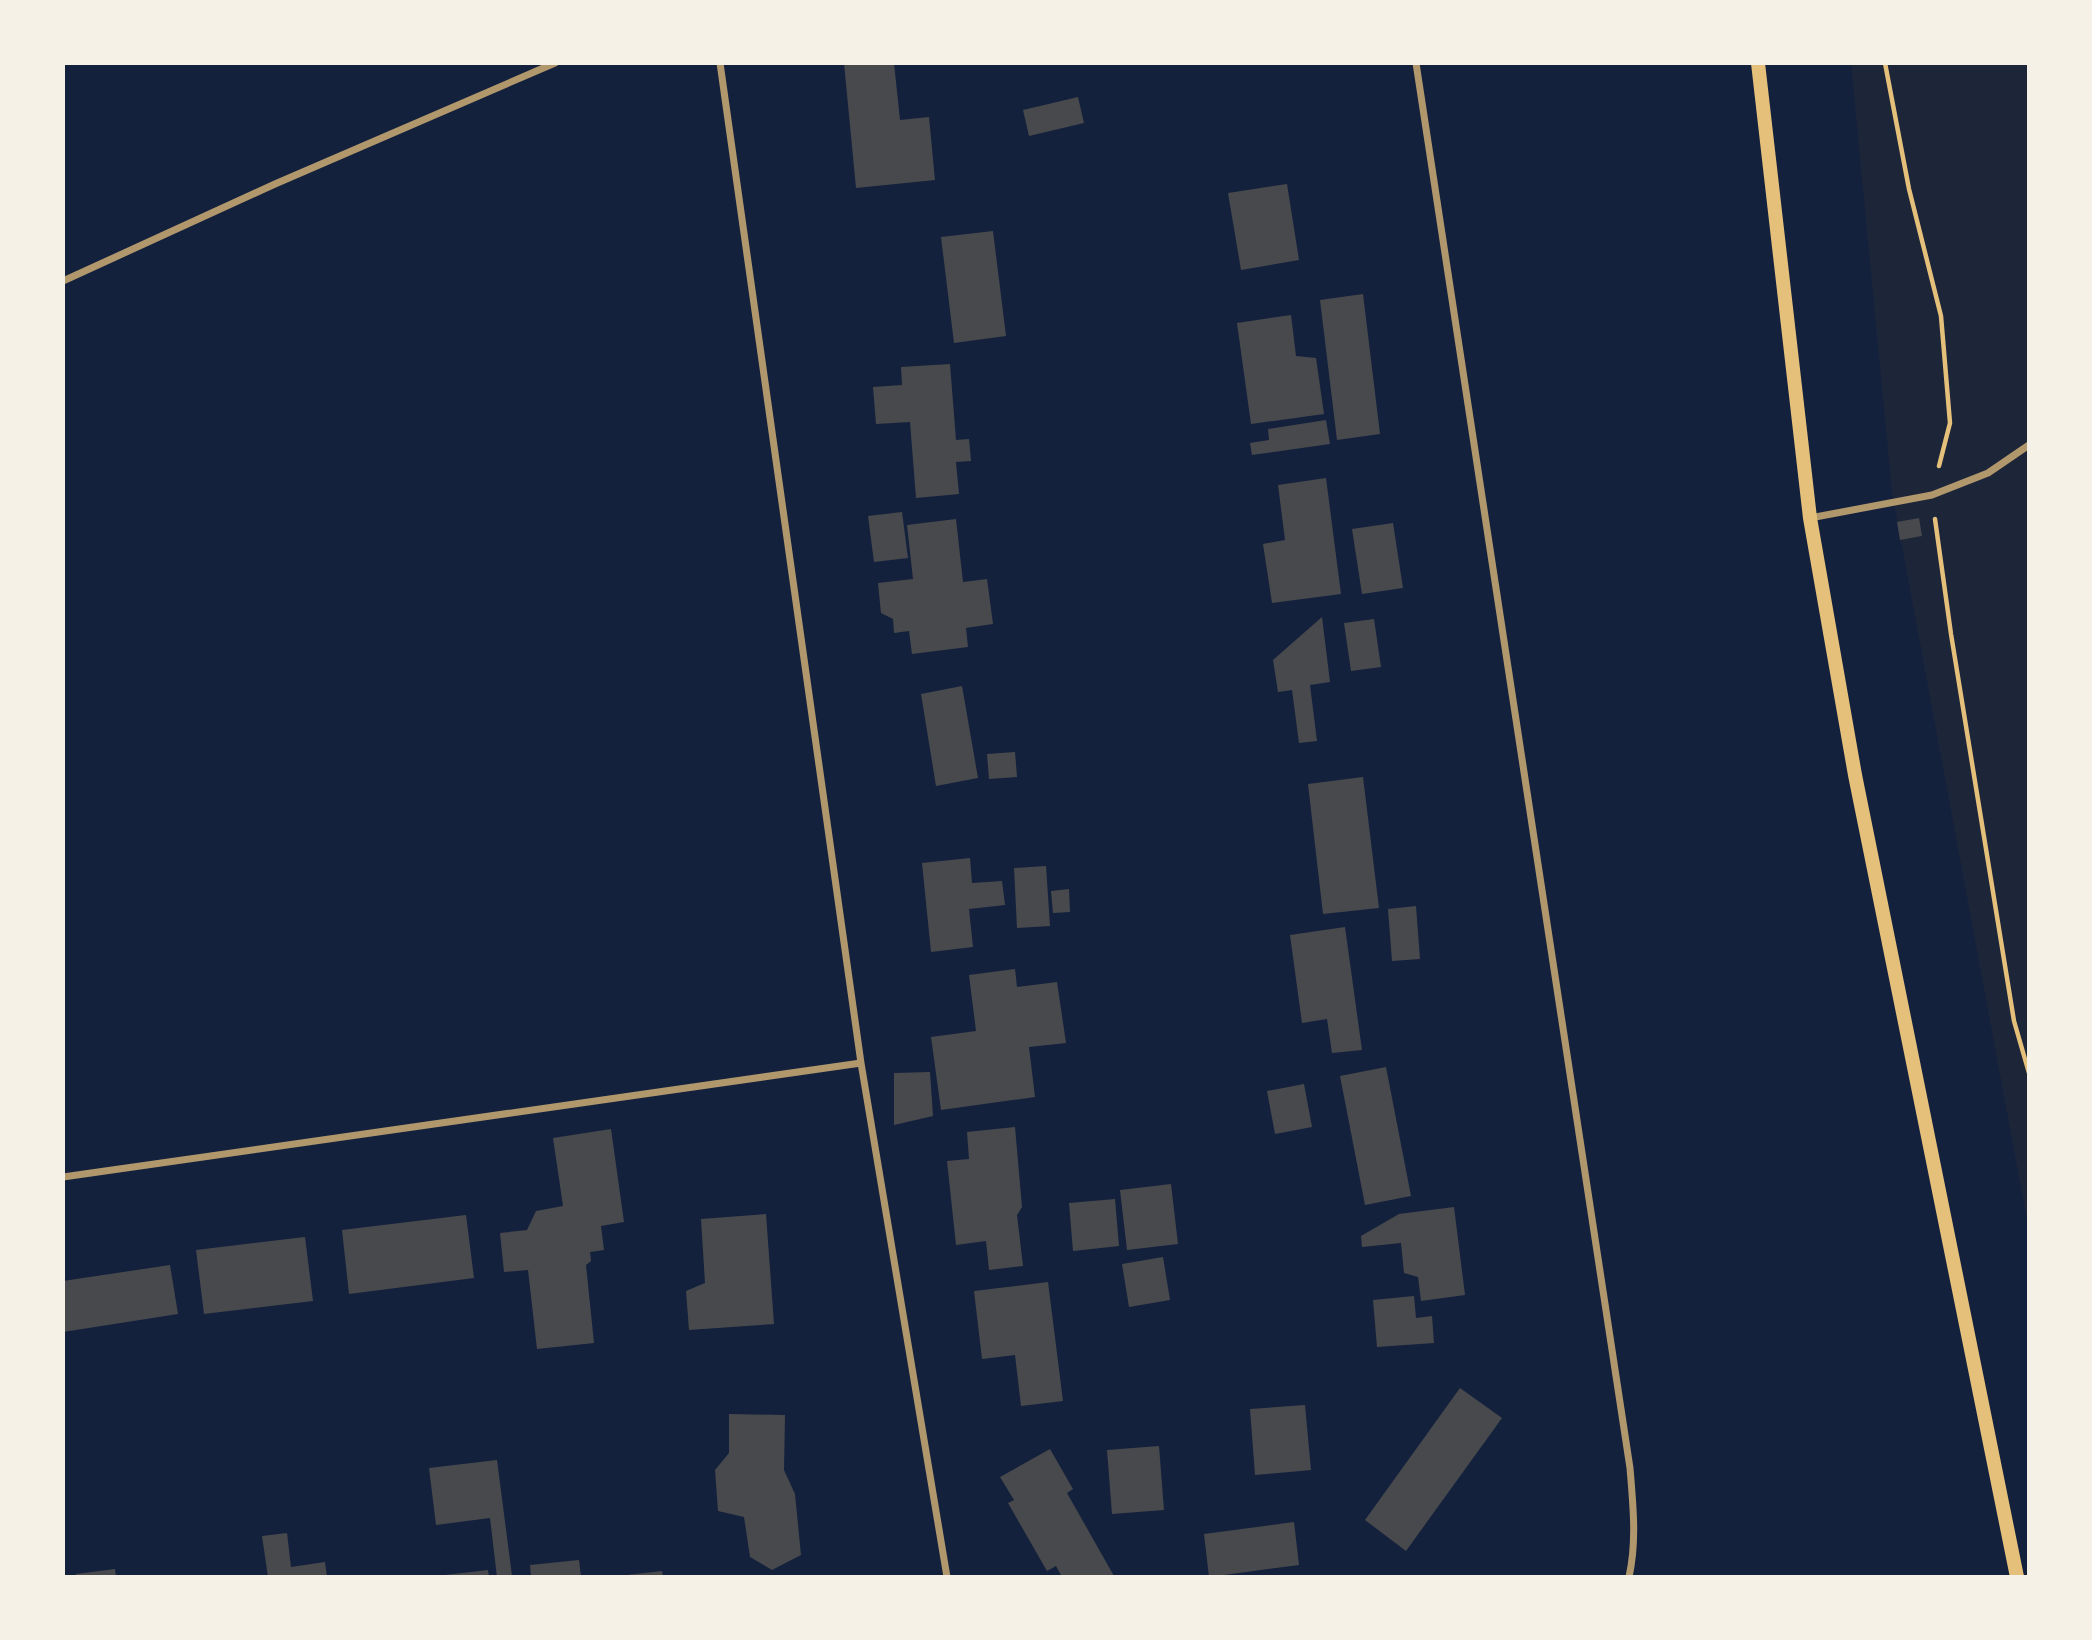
<svg xmlns="http://www.w3.org/2000/svg" width="2092" height="1640" viewBox="0 0 2092 1640" font-family="Bitter,serif">
	<style>
		.green { fill: #1d2539 }
		.building { fill: #48494c }
		.lines { fill: none; stroke-linecap: round; stroke-linejoin: round }
		.path { stroke: #e5c07b; stroke-width: 4.5 }
		.minor { stroke: #b1986c; stroke-width: 7 }
		.secondary { stroke: #e5c07b; stroke-width: 14 }
	</style>
	<rect width="100%" height="100%" fill="#14213d"/>
	<path class="green" d="M 1851,63 L 2029,63 L 2029,1231 L 1892,492 Z"/>
	<path class="building" d="M 844,63 L 894,63 L 900,120 L 929,117 L 935,180 L 856,188 Z
		M 1078,97 L 1084,123 L 1029,136 L 1023,110 Z
		M 1287,184 L 1299,260 L 1241,270 L 1228,193 Z
		M 993,231 L 1006,336 L 954,343 L 941,237 Z
		M 1363,294 L 1380,434 L 1337,440 L 1320,300 Z
		M 1291,315 L 1296,356 L 1316,358 L 1324,414 L 1251,424 L 1237,323 Z
		M 950,364 L 956,440 L 969,439 L 971,461 L 956,462 L 959,494 L 916,498 L 910,422 L 876,424 L 873,387 L 902,385 L 901,367 Z
		M 1326,420 L 1330,444 L 1252,455 L 1250,443 L 1269,440 L 1268,429 Z
		M 1326,478 L 1341,594 L 1272,603 L 1263,544 L 1285,540 L 1278,485 Z
		M 902,512 L 908,558 L 874,562 L 868,516 Z
		M 1919,518 L 1922,536 L 1900,540 L 1897,522 Z
		M 956,519 L 963,582 L 987,579 L 993,624 L 966,628 L 968,647 L 912,654 L 909,631 L 894,633 L 893,619 L 881,613 L 878,583 L 913,579 L 907,525 Z
		M 1393,523 L 1403,588 L 1362,594 L 1352,529 Z
		M 1322,617 L 1330,682 L 1310,685 L 1317,741 L 1299,743 L 1292,690 L 1278,692 L 1273,660 Z
		M 1374,619 L 1381,667 L 1351,671 L 1344,623 Z
		M 962,686 L 978,778 L 936,786 L 921,694 Z
		M 1015,752 L 1017,777 L 989,779 L 987,754 Z
		M 1363,777 L 1379,908 L 1323,914 L 1308,784 Z
		M 970,858 L 972,883 L 1002,881 L 1005,905 L 969,909 L 973,947 L 931,952 L 922,863 Z
		M 1046,866 L 1050,926 L 1017,928 L 1014,868 Z
		M 1069,889 L 1070,912 L 1053,913 L 1051,891 Z
		M 1416,906 L 1420,959 L 1392,961 L 1388,909 Z
		M 1345,927 L 1362,1050 L 1332,1053 L 1327,1019 L 1302,1023 L 1290,935 Z
		M 1015,969 L 1017,987 L 1057,982 L 1066,1043 L 1029,1047 L 1035,1097 L 941,1110 L 931,1037 L 976,1031 L 969,975 Z
		M 1386,1067 L 1411,1196 L 1365,1205 L 1340,1076 Z
		M 930,1072 L 933,1116 L 894,1125 L 894,1073 Z
		M 1304,1084 L 1312,1127 L 1275,1134 L 1267,1091 Z
		M 1015,1127 L 1022,1207 L 1017,1215 L 1023,1266 L 989,1270 L 986,1241 L 956,1245 L 947,1161 L 969,1159 L 967,1132 Z
		M 611,1129 L 624,1222 L 601,1226 L 604,1250 L 590,1252 L 591,1261 L 586,1265 L 594,1343 L 537,1349 L 528,1270 L 504,1272 L 500,1233 L 527,1230 L 536,1211 L 563,1206 L 553,1138 Z
		M 1171,1184 L 1178,1244 L 1127,1250 L 1120,1190 Z
		M 1115,1199 L 1119,1246 L 1073,1251 L 1069,1203 Z
		M 1454,1207 L 1465,1295 L 1421,1301 L 1418,1277 L 1404,1273 L 1401,1243 L 1362,1247 L 1361,1236 L 1399,1214 Z
		M 766,1214 L 774,1324 L 689,1330 L 686,1291 L 705,1283 L 701,1219 Z
		M 466,1215 L 474,1278 L 349,1294 L 342,1230 Z
		M 305,1237 L 313,1301 L 204,1314 L 196,1250 Z
		M 1163,1257 L 1170,1300 L 1129,1307 L 1122,1264 Z
		M 170,1265 L 178,1314 L 63,1332 L 63,1281 Z
		M 1048,1282 L 1063,1401 L 1021,1406 L 1015,1355 L 982,1359 L 974,1291 Z
		M 1414,1296 L 1416,1318 L 1432,1316 L 1434,1343 L 1377,1347 L 1373,1300 Z
		M 1460,1388 L 1502,1418 L 1406,1551 L 1365,1520 Z
		M 1305,1405 L 1311,1470 L 1255,1475 L 1250,1409 Z
		M 729,1414 L 785,1415 L 784,1470 L 795,1494 L 801,1555 L 772,1570 L 750,1557 L 744,1517 L 718,1511 L 715,1470 L 729,1453 Z
		M 1159,1446 L 1164,1510 L 1112,1514 L 1107,1450 Z
		M 1050,1449 L 1073,1489 L 1067,1493 L 1114,1576 L 1112,1577 L 1062,1577 L 1056,1566 L 1047,1571 L 1008,1503 L 1014,1500 L 1000,1477 Z
		M 497,1460 L 512,1576 L 500,1577 L 497,1577 L 490,1518 L 436,1525 L 429,1468 Z
		M 1294,1522 L 1299,1565 L 1209,1577 L 1204,1534 Z
		M 287,1533 L 291,1567 L 325,1562 L 327,1577 L 268,1577 L 262,1536 Z
		M 579,1560 L 581,1577 L 531,1577 L 530,1565 Z
		M 115,1569 L 116,1577 L 76,1577 L 76,1574 Z
		M 488,1570 L 489,1577 L 445,1577 L 445,1575 Z
		M 662,1571 L 663,1577 L 627,1577 L 627,1575 Z"/>
	<g class="lines">
		<path class="path" d="M 1885,63 L 1909,189 L 1941,316 L 1950,423 L 1939,466
			M 1935,519 L 1951,634 L 2014,1021 L 2029,1073"/>
		<path class="minor" d="M 720,63 L 861,1063 L 947,1577
			M 1416,63 L 1630,1468 C 1633,1505 1637,1541 1629,1577
			M 63,281 L 275,184 L 555,63
			M 1810,518 L 1932,495 L 1988,473 L 2029,445
			M 63,1177 L 861,1063"/>
		<path class="secondary" d="M 1758,63 L 1810,518 L 1855,775 L 2017,1577"/>
	</g>
	<rect width="2092" height="1640" fill="none" stroke="#f6f1e7" stroke-width="130"/>
</svg>
